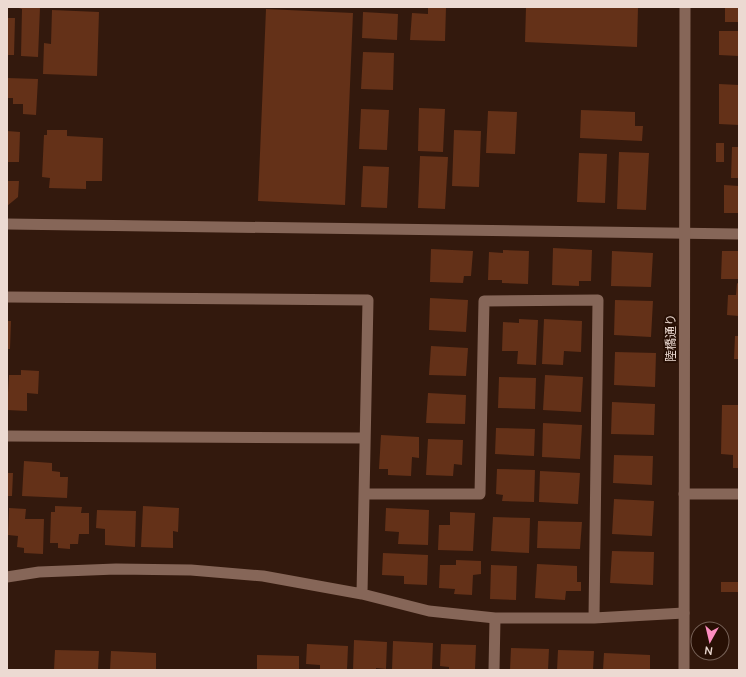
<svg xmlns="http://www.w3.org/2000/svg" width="746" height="677" viewBox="0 0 746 677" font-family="Mulish,'Noto Sans JP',sans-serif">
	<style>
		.building { fill: #643118 }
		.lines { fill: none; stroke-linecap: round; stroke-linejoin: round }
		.minor { stroke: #866658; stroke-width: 11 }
		.tertiary { stroke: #866658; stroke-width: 11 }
		.labels { text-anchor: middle; stroke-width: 4; stroke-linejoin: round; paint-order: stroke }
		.street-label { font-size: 12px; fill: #ecdad2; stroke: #281005 }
	</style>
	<rect width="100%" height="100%" fill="#33190d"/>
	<path class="building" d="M 16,7 L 40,7 L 38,57 L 21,56 L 22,9 Z
		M 428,7 L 446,7 L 445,41 L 410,40 L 412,13 L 428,14 Z
		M 526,7 L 638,7 L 637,47 L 525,42 Z
		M 725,7 L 739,7 L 739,22 L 725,22 Z
		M 266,9 L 353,13 L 345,205 L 258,201 Z
		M 52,10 L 99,12 L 97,76 L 43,74 L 44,43 L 51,44 Z
		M 363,12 L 398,14 L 397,40 L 362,38 Z
		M 7,18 L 15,18 L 14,55 L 7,55 Z
		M 719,31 L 739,31 L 739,56 L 719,55 Z
		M 363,52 L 394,53 L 393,90 L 361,89 Z
		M 7,78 L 38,79 L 36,115 L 23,114 L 23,104 L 13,104 L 13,98 L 7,98 Z
		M 719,84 L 739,85 L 739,125 L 719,124 Z
		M 419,108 L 445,109 L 443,152 L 418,151 Z
		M 361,109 L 389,110 L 387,150 L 359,149 Z
		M 581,110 L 635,112 L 635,126 L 643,126 L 642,141 L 580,138 Z
		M 488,111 L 517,112 L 515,154 L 486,153 Z
		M 47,130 L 67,130 L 67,136 L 103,138 L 102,181 L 86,181 L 86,189 L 49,188 L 50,178 L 42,177 L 44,135 L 47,135 Z
		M 454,130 L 481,131 L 479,187 L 452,186 Z
		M 7,131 L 20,132 L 19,162 L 7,162 Z
		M 716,143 L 724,143 L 724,162 L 716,162 Z
		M 732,147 L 739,147 L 739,178 L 731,178 Z
		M 619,152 L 649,153 L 646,210 L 617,209 Z
		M 579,153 L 607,154 L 605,203 L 577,202 Z
		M 420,156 L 448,157 L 445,209 L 418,208 Z
		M 363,166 L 389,167 L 387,208 L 361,207 Z
		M 7,181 L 19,181 L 18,197 L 7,206 Z
		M 724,185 L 739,186 L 739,213 L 724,213 Z
		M 553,248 L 592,250 L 591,281 L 579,281 L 579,286 L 552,285 Z
		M 431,249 L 473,251 L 471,276 L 464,276 L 463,283 L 430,282 Z
		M 503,250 L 529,251 L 528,284 L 502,283 L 502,280 L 488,280 L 489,252 L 503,253 Z
		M 612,251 L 653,253 L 651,287 L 611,286 Z
		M 722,251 L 739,251 L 739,279 L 721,279 Z
		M 737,283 L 739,284 L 739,316 L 727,315 L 728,295 L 736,295 Z
		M 430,298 L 468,300 L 466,332 L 429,330 Z
		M 615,300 L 653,301 L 651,337 L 614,335 Z
		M 519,319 L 538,320 L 536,365 L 517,364 L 518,351 L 502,351 L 503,322 L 519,323 Z
		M 544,319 L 582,321 L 581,352 L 564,351 L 563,365 L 542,364 Z
		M 7,321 L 11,321 L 10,349 L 7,349 Z
		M 735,336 L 739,336 L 739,359 L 734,359 Z
		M 431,346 L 468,348 L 466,376 L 429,375 Z
		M 615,352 L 656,353 L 655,387 L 614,385 Z
		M 21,370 L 39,371 L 38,394 L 27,393 L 27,411 L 7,410 L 9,375 L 21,375 Z
		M 545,375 L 583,377 L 581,412 L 543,410 Z
		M 499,377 L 536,378 L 535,409 L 498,408 Z
		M 428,393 L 466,395 L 465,424 L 426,423 Z
		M 612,402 L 655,404 L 654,435 L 611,434 Z
		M 722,405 L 739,405 L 739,468 L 733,468 L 733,455 L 721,454 Z
		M 543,423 L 582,425 L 580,459 L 542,457 Z
		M 496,428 L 535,429 L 534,456 L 495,454 Z
		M 381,435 L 419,437 L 419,458 L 412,457 L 411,476 L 388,475 L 388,469 L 379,469 Z
		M 428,439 L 463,440 L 462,465 L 454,464 L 453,476 L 426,475 Z
		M 614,455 L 653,456 L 652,485 L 613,483 Z
		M 24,461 L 52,463 L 52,471 L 60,472 L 60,477 L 68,477 L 67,498 L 22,496 Z
		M 497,469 L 535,470 L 534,502 L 502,501 L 503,495 L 496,494 Z
		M 540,471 L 580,473 L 578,504 L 539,502 Z
		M 7,473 L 13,473 L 12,496 L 7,496 Z
		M 614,499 L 654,501 L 652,536 L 612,534 Z
		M 55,506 L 82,507 L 81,513 L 89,513 L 89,534 L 79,534 L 78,544 L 70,544 L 70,549 L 58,548 L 58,543 L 50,543 L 51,512 L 55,512 Z
		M 143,506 L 179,508 L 178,532 L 173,531 L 173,548 L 141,547 Z
		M 9,508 L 26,509 L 25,519 L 44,519 L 43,554 L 24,553 L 24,548 L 17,547 L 18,536 L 8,535 Z
		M 386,508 L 429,510 L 428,545 L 398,544 L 399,532 L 385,531 Z
		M 97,510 L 136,511 L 135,547 L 105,545 L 105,529 L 96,528 Z
		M 450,512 L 475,513 L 473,551 L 438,550 L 439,525 L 450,525 Z
		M 493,517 L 530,518 L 529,553 L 491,551 Z
		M 538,521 L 582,522 L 580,549 L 537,548 Z
		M 612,551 L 654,552 L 653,585 L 610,583 Z
		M 383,553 L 428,555 L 427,585 L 404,584 L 404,576 L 382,575 Z
		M 456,560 L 481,561 L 481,574 L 473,575 L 472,595 L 454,594 L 455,589 L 439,588 L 440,565 L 456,565 Z
		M 537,564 L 577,566 L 577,582 L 581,582 L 581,591 L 566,591 L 565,600 L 535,598 Z
		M 491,565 L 517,566 L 516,600 L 490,599 Z
		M 721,582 L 739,582 L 739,592 L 721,592 Z
		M 354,640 L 387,642 L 386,669 L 376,668 L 376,670 L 353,670 Z
		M 393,641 L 433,643 L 432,670 L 392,670 Z
		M 307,644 L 348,646 L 347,670 L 320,670 L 320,665 L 306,664 Z
		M 441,644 L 476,645 L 475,670 L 449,670 L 449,667 L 440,666 Z
		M 511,648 L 549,649 L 548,670 L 510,670 Z
		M 55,650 L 99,651 L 98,670 L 54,670 Z
		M 558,650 L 594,651 L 593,670 L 557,670 Z
		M 111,651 L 156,653 L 156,670 L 110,670 Z
		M 604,653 L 650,655 L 650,670 L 603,670 Z
		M 257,655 L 299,656 L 299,670 L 257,670 Z"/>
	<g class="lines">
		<path class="minor" d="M 7,224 L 739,234
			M 7,297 L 368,300 L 362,594
			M 7,436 L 365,438
			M 364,494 L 480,494 L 484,301 L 598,300 L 594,618
			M 684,494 L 739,494
			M 7,577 L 39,572 L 116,569 L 191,570 L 263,576 L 362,594 L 429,611 L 495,618 L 594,618 L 684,613
			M 494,670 L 495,618"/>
		<path class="tertiary" d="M 684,670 L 685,7"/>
	</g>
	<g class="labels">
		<g class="street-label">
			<text transform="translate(671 338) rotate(-90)" y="4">陸橋通り</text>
		</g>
	</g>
	<rect width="746" height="677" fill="none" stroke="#ecdad2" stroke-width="16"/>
	<g transform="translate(710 641) rotate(188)"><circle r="19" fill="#281005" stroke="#766157"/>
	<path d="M0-3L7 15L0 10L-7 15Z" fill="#fd8ec0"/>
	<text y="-6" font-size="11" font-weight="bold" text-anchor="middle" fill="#ecdad2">N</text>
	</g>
</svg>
